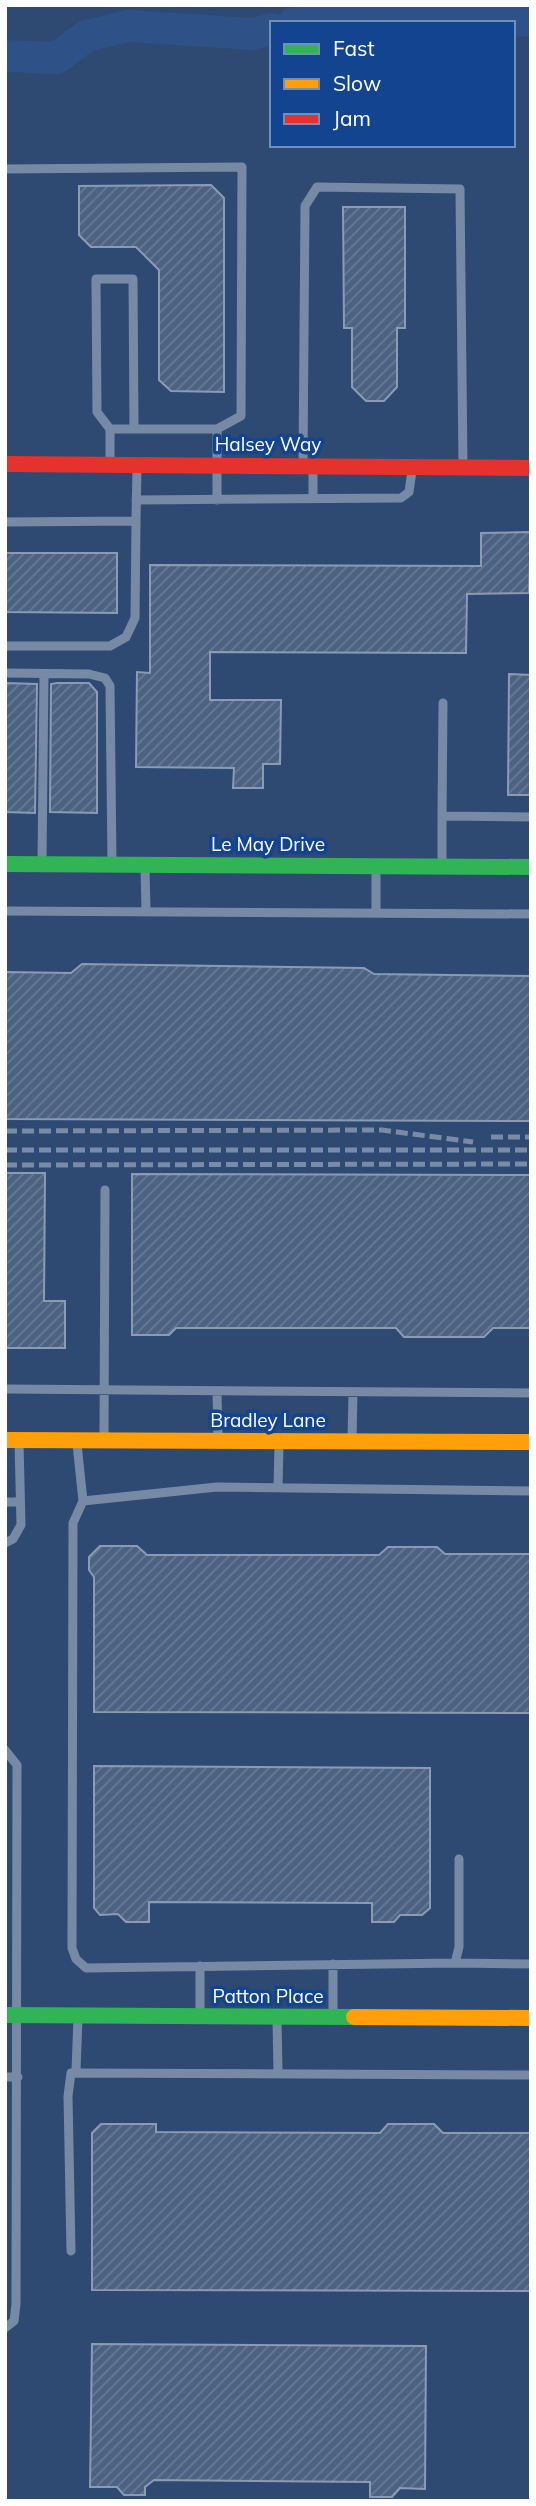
<svg xmlns="http://www.w3.org/2000/svg" width="536" height="2506" viewBox="0 0 536 2506" font-family="Mulish,sans-serif">
	<style>
		.lines { fill: none; stroke-linecap: round; stroke-linejoin: round }
		.river { stroke: #2e5188; stroke-width: 32 }
		.building { fill: url(#building-hatch); stroke: #8b9bb4; stroke-width: 2 }
		.lane { stroke: #768aa6; stroke-width: 9 }
		.fast { stroke: #30b455; stroke-width: 16 }
		.slow { stroke: #ff9f0a; stroke-width: 16 }
		.jam { stroke: #e5322d; stroke-width: 16 }
		.rail { stroke: #798ba5; stroke-width: 5; stroke-dasharray: 12 5; stroke-linecap: butt }
		.labels { text-anchor: middle; stroke-width: 7; stroke-linejoin: round; paint-order: stroke }
		.street-label { font-size: 19px; fill: #fff; stroke: #12448f }
	</style>
	<defs>
		<pattern id="building-hatch" width="6" height="6" patternUnits="userSpaceOnUse" patternTransform="scale(1.75)"><rect width="6" height="6" fill="#4c6282"/><path d="M-1 1l2-2M0 6l6-6M5 7l2-2" fill="none" stroke="#677a95"/></pattern>
	</defs>
	<rect width="100%" height="100%" fill="#2f4a72"/>
	<g class="lines">
		<path class="river" d="M 294,23 L 354,17 L 531,21
			M 5,56 L 57,58 L 86,36 L 128,26 L 253,34 L 272,29"/>
	</g>
	<path class="building" d="M 211,185 L 224,198 L 224,392 L 171,391 L 159,380 L 159,270 L 136,247 L 91,247 L 79,235 L 79,186 Z
		M 343,207 L 405,207 L 405,328 L 397,328 L 397,387 L 384,401 L 366,401 L 352,387 L 352,328 L 344,328 Z
		M 531,532 L 529,593 L 467,594 L 466,653 L 210,652 L 210,700 L 281,700 L 280,764 L 263,764 L 263,788 L 233,788 L 234,768 L 136,767 L 137,672 L 150,673 L 150,565 L 481,566 L 481,533 Z
		M 5,553 L 117,553 L 117,613 L 5,612 Z
		M 509,674 L 531,675 L 531,795 L 508,795 Z
		M 5,683 L 37,684 L 35,813 L 5,812 Z
		M 57,683 L 89,683 L 97,692 L 97,813 L 50,812 L 51,684 Z
		M 82,964 L 364,968 L 374,974 L 531,976 L 531,1121 L 5,1119 L 5,972 L 71,973 Z
		M 5,1173 L 45,1173 L 44,1301 L 65,1301 L 65,1348 L 5,1348 Z
		M 132,1174 L 531,1175 L 531,1328 L 493,1328 L 484,1337 L 404,1337 L 396,1328 L 176,1328 L 169,1335 L 132,1335 Z
		M 100,1546 L 137,1546 L 147,1555 L 379,1555 L 388,1547 L 437,1547 L 445,1554 L 531,1554 L 531,1713 L 94,1712 L 94,1577 L 89,1570 L 89,1557 Z
		M 94,1766 L 430,1768 L 430,1908 L 422,1915 L 400,1915 L 394,1922 L 372,1922 L 372,1903 L 149,1902 L 149,1922 L 126,1922 L 118,1914 L 100,1915 L 94,1908 Z
		M 101,2124 L 156,2124 L 156,2132 L 380,2133 L 388,2124 L 434,2124 L 443,2133 L 531,2133 L 531,2291 L 92,2290 L 92,2133 Z
		M 92,2344 L 426,2346 L 425,2489 L 400,2488 L 392,2497 L 370,2497 L 370,2482 L 154,2480 L 145,2487 L 145,2495 L 124,2495 L 117,2487 L 90,2487 Z"/>
	<g class="lines">
		<path class="lane" d="M 5,169 L 242,167 L 241,416 L 217,429 L 217,500
			M 110,429 L 217,429
			M 110,461 L 110,429 L 97,412 L 96,279 L 133,279 L 134,429
			M 303,463 L 305,206 L 317,187 L 460,189 L 463,466
			M 313,468 L 313,498
			M 136,500 L 401,498 L 409,492 L 412,471
			M 5,522 L 136,521 L 137,467
			M 5,646 L 110,646 L 126,637 L 135,618 L 136,521
			M 5,673 L 89,674 L 105,678 L 110,686 L 112,862
			M 443,703 L 442,816 L 531,817
			M 42,862 L 44,674
			M 442,863 L 442,816
			M 145,866 L 146,912
			M 376,868 L 376,913
			M 5,911 L 531,914
			M 5,1389 L 531,1393
			M 217,1391 L 218,1439
			M 104,1439 L 105,1190
			M 352,1440 L 353,1392
			M 77,1444 L 83,1501
			M 278,1488 L 279,1444
			M 5,1502 L 20,1502
			M 5,1543 L 13,1539 L 21,1525 L 19,1442
			M 5,1750 L 17,1765 L 16,2304 L 14,2321 L 5,2328
			M 459,1859 L 459,1947 L 455,1963 L 86,1968 L 76,1959 L 72,1948 L 73,1523 L 83,1501 L 217,1487 L 531,1491
			M 455,1963 L 531,1964
			M 200,2013 L 200,1966
			M 333,2015 L 333,1964
			M 277,2019 L 278,2073
			M 76,2071 L 78,2017
			M 5,2077 L 18,2077
			M 71,2251 L 68,2096 L 71,2073 L 531,2075"/>
		<path class="fast" d="M 5,864 L 531,867
			M 5,2015 L 354,2017"/>
		<path class="slow" d="M 5,1440 L 531,1442
			M 354,2017 L 531,2018"/>
		<path class="jam" d="M 5,464 L 531,468"/>
		<path class="rail" d="M 5,1131 L 382,1130 L 473,1142
			M 491,1137 L 531,1137
			M 5,1150 L 531,1150
			M 5,1165 L 531,1164"/>
	</g>
	<g class="labels">
		<g class="street-label">
			<text x="268" y="451">Halsey Way</text>
			<text x="268" y="851">Le May Drive</text>
			<text x="268" y="1427">Bradley Lane</text>
			<text x="268" y="2003">Patton Place</text>
		</g>
	</g>
	<rect width="536" height="2506" fill="none" stroke="#ffffff" stroke-width="14"/>
	<rect x="270" y="21" width="245" height="126" fill="#12448f" stroke="#718fbc" stroke-width="2"/>
	<rect x="284" y="44" width="35" height="10" fill="#30b455" stroke="#718fbc" stroke-width="2"/>
	<text x="333" y="56" font-size="21" fill="#ffffff">Fast</text>
	<rect x="284" y="79" width="35" height="10" fill="#ff9f0a" stroke="#718fbc" stroke-width="2"/>
	<text x="333" y="91" font-size="21" fill="#ffffff">Slow</text>
	<rect x="284" y="114" width="35" height="10" fill="#e5322d" stroke="#718fbc" stroke-width="2"/>
	<text x="333" y="126" font-size="21" fill="#ffffff">Jam</text>
</svg>
